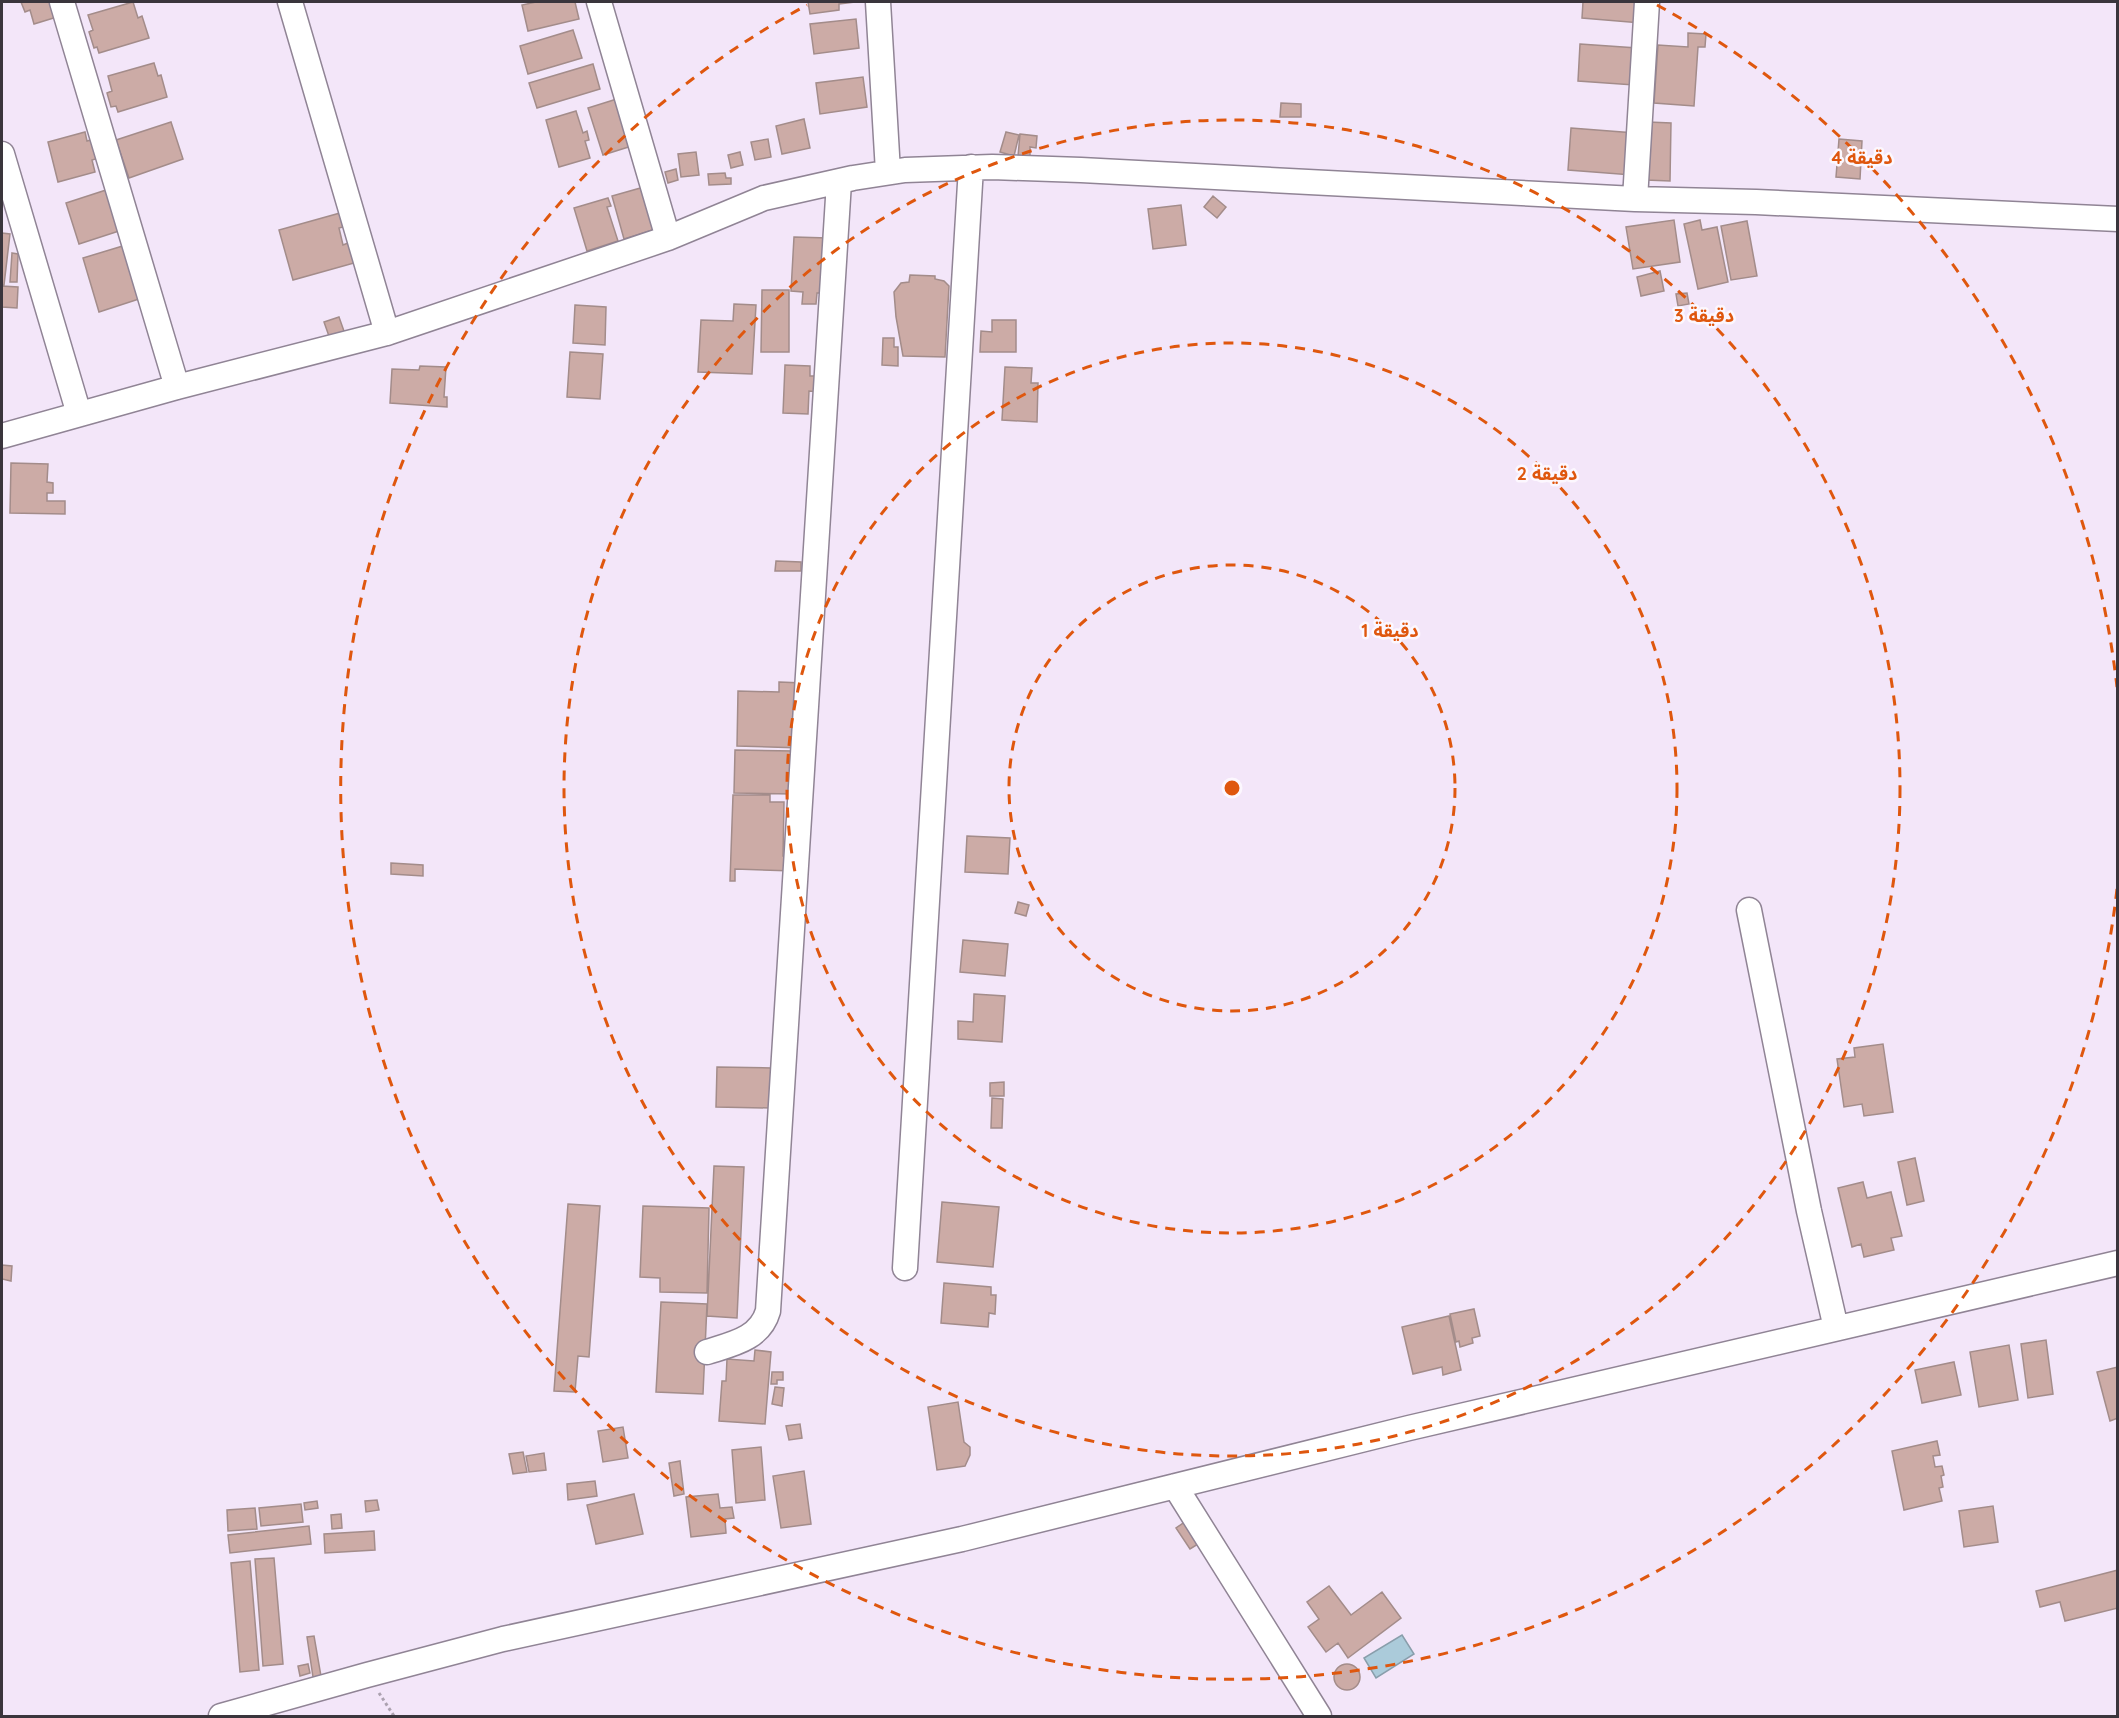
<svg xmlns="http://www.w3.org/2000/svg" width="2119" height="1718" viewBox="0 0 2119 1718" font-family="Quicksand,'Noto Sans Arabic',sans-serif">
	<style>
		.water { fill: #abcbda; stroke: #899eab; stroke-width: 1.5 }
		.building { fill: #ccaba6; stroke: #a38c8a; stroke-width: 1.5 }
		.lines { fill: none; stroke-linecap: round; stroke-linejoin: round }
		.minor-casing { stroke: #908495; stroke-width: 27 }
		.path { stroke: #aca2b0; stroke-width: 3; stroke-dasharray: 3 3; stroke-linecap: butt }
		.minor { stroke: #fff; stroke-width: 24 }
		.ring { fill: none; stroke: #df570e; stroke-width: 3; stroke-dasharray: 10 8 }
		.centre { fill: #df570e; stroke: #fcf7fe; stroke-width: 3 }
		.ring-label { font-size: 18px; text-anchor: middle; font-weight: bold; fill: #df570e; stroke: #fcf7fe; stroke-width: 5; stroke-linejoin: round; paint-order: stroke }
	</style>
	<rect width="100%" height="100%" fill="#f3e6f9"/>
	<path class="water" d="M 1402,1635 L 1414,1654 L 1376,1678 L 1364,1658 Z"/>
	<path class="building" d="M 21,2 L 52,2 L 57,17 L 34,24 L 30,10 L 25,12 Z
		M 133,2 L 138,18 L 142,16 L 149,38 L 99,53 L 97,47 L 94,48 L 89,32 L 93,30 L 88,15 Z
		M 536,2 L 575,2 L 579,19 L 528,31 L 522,5 Z
		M 808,2 L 855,2 L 839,4 L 839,10 L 810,14 Z
		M 1583,2 L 1642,2 L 1641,23 L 1582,18 Z
		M 856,19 L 859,48 L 814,54 L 810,24 Z
		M 573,30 L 582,58 L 528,74 L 520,46 Z
		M 1688,33 L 1706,34 L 1705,47 L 1698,47 L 1694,106 L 1654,103 L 1658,45 L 1688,47 Z
		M 1580,44 L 1637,48 L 1634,85 L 1578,81 Z
		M 154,63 L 158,76 L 161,75 L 167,97 L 118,112 L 116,106 L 111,107 L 107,93 L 112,91 L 108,76 Z
		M 593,64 L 600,89 L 537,108 L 529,83 Z
		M 863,77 L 867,107 L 820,114 L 816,83 Z
		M 620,98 L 635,145 L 603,155 L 588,108 Z
		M 1281,103 L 1301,104 L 1301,117 L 1280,117 Z
		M 576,111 L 583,133 L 587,131 L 589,140 L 585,141 L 590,158 L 559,167 L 546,120 Z
		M 804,119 L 810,148 L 782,154 L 776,126 Z
		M 171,122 L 183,159 L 129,178 L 116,140 Z
		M 1648,122 L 1671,123 L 1670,181 L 1646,180 Z
		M 1571,128 L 1635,133 L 1632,175 L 1568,170 Z
		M 85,132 L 87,141 L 94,139 L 99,158 L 92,160 L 95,172 L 58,182 L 48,142 Z
		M 1006,132 L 1019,135 L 1014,156 L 1000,152 Z
		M 1020,134 L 1037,136 L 1036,148 L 1030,147 L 1030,157 L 1018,156 Z
		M 768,139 L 771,157 L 755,160 L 751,142 Z
		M 1839,139 L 1862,141 L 1860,179 L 1836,177 Z
		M 696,152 L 699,175 L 681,177 L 678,154 Z
		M 740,152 L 743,165 L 731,168 L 728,155 Z
		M 676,169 L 678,180 L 668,183 L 665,172 Z
		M 725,173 L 726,178 L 731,178 L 731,184 L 709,185 L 708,174 Z
		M 644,187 L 656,229 L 624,239 L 612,196 Z
		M 106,190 L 119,231 L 79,244 L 66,203 Z
		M 1213,196 L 1226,207 L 1217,218 L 1204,207 Z
		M 608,198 L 611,206 L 607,207 L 618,241 L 587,251 L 574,208 Z
		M 1181,205 L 1186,245 L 1153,249 L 1148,209 Z
		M 340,213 L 343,227 L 339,228 L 343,245 L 348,243 L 354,263 L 293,280 L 279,230 Z
		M 1674,220 L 1680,262 L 1633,269 L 1626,227 Z
		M 1700,220 L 1702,230 L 1717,227 L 1728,282 L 1698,289 L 1684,224 Z
		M 1747,221 L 1757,276 L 1731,280 L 1721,226 Z
		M 2,233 L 10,234 L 4,285 L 2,285 Z
		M 794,237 L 828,238 L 825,293 L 817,293 L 816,304 L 802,304 L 803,292 L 791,291 Z
		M 126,245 L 142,298 L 99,312 L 83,258 Z
		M 12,253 L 18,254 L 17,282 L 10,282 Z
		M 1660,271 L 1664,291 L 1641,296 L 1637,277 Z
		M 910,275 L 935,276 L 935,279 L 944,281 L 949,286 L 945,357 L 903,356 L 896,317 L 894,292 L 901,283 L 909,282 Z
		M 2,286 L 18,287 L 17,308 L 2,307 Z
		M 762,290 L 789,290 L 789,352 L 761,352 Z
		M 1687,293 L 1689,304 L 1678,306 L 1676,294 Z
		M 734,304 L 756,305 L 752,374 L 698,372 L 701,320 L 733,321 Z
		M 575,305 L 606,307 L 605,345 L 573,343 Z
		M 339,317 L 345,334 L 330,339 L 324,322 Z
		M 992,320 L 1016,320 L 1016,352 L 980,352 L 981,331 L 992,332 Z
		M 883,338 L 894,338 L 894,347 L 898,347 L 898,366 L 882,365 Z
		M 570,352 L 603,354 L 600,399 L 567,397 Z
		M 785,365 L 810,366 L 810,376 L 820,376 L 819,392 L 809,391 L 808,414 L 783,413 Z
		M 420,366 L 446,367 L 444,397 L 447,397 L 447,407 L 390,403 L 392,369 L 419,370 Z
		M 1005,367 L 1032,368 L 1031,383 L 1038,383 L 1037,422 L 1002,420 Z
		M 11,463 L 48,464 L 47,482 L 53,483 L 53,493 L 47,493 L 47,501 L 65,501 L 65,514 L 10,513 Z
		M 776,561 L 801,562 L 801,571 L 775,571 Z
		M 779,682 L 803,683 L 801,748 L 737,746 L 738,691 L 779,692 Z
		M 735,750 L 794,751 L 793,794 L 734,793 Z
		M 733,795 L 770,795 L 770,802 L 784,802 L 783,856 L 793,857 L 793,871 L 735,869 L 735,881 L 730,881 Z
		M 967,836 L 1010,838 L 1008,874 L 965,872 Z
		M 391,863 L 423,865 L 423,876 L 391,874 Z
		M 1018,902 L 1029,905 L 1026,916 L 1015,913 Z
		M 963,940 L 1008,944 L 1005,976 L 960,972 Z
		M 974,994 L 1005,996 L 1002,1042 L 958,1039 L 958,1021 L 973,1022 Z
		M 1883,1044 L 1893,1112 L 1864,1116 L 1862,1104 L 1844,1107 L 1837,1059 L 1855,1057 L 1854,1048 Z
		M 717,1067 L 771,1068 L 770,1108 L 716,1107 Z
		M 1004,1082 L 1004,1096 L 990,1096 L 990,1083 Z
		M 992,1098 L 1003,1099 L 1002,1128 L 991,1128 Z
		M 1915,1158 L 1924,1201 L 1907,1205 L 1898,1162 Z
		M 714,1166 L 744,1167 L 737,1318 L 707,1316 Z
		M 1863,1182 L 1867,1198 L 1891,1192 L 1902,1236 L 1891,1238 L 1894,1250 L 1864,1257 L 1861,1244 L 1852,1247 L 1838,1188 Z
		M 942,1202 L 999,1207 L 993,1267 L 937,1262 Z
		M 568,1204 L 600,1206 L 589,1357 L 578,1356 L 575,1392 L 554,1391 Z
		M 643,1206 L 709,1208 L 707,1293 L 660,1292 L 660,1278 L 640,1277 Z
		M 2,1265 L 12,1266 L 11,1281 L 2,1279 Z
		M 944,1283 L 991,1287 L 991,1295 L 996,1295 L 995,1314 L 989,1313 L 988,1327 L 941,1323 Z
		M 661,1302 L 707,1304 L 703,1394 L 656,1392 Z
		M 1474,1309 L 1480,1336 L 1472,1338 L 1473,1343 L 1460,1347 L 1459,1341 L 1456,1342 L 1450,1314 Z
		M 1449,1316 L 1461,1370 L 1443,1375 L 1442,1367 L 1413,1374 L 1402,1327 Z
		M 2046,1340 L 2053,1394 L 2028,1398 L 2021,1344 Z
		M 2009,1345 L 2018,1400 L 1979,1407 L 1970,1352 Z
		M 755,1350 L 771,1352 L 765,1424 L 719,1421 L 722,1381 L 726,1381 L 727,1359 L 754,1361 Z
		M 1954,1362 L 1961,1395 L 1922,1403 L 1915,1370 Z
		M 2118,1367 L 2118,1418 L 2110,1421 L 2097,1372 Z
		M 772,1372 L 783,1372 L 783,1380 L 777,1380 L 777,1384 L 771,1384 Z
		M 775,1387 L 784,1388 L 782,1406 L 772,1404 Z
		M 958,1402 L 964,1442 L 970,1447 L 970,1455 L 965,1466 L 937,1470 L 928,1407 Z
		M 800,1424 L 802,1438 L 789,1440 L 786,1426 Z
		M 623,1427 L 628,1458 L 603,1462 L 598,1431 Z
		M 1937,1441 L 1940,1455 L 1933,1456 L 1935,1467 L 1942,1466 L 1944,1475 L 1941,1476 L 1943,1487 L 1939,1488 L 1942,1501 L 1904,1510 L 1892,1451 Z
		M 761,1447 L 765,1500 L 736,1503 L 732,1450 Z
		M 523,1452 L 527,1472 L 513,1474 L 509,1454 Z
		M 544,1453 L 546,1470 L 529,1472 L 526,1456 Z
		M 680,1461 L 684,1494 L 674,1496 L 669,1463 Z
		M 804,1471 L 811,1524 L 781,1528 L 773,1476 Z
		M 595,1481 L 597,1496 L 568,1500 L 567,1484 Z
		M 634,1494 L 643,1534 L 596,1544 L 587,1505 Z
		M 718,1494 L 720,1508 L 732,1507 L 734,1518 L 725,1519 L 726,1533 L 691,1537 L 686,1497 Z
		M 377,1500 L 379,1510 L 366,1512 L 365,1501 Z
		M 317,1501 L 318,1508 L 305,1510 L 304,1503 Z
		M 301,1504 L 303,1522 L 261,1526 L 259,1508 Z
		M 1993,1506 L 1998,1542 L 1964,1547 L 1959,1511 Z
		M 255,1508 L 257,1529 L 228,1531 L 227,1510 Z
		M 341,1514 L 342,1528 L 332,1529 L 331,1515 Z
		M 1189,1519 L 1203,1541 L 1190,1549 L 1176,1528 Z
		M 309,1526 L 311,1544 L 230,1553 L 228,1535 Z
		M 374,1531 L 375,1550 L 325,1553 L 324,1534 Z
		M 274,1558 L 283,1664 L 263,1666 L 255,1559 Z
		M 250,1561 L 259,1670 L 240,1672 L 231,1563 Z
		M 2118,1570 L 2118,1608 L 2065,1621 L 2060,1602 L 2040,1607 L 2036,1591 Z
		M 1329,1586 L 1351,1615 L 1382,1592 L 1401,1618 L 1348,1658 L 1338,1643 L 1326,1652 L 1308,1627 L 1319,1619 L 1307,1602 Z
		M 314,1636 L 321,1676 L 313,1677 L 307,1637 Z
		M 308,1664 L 310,1673 L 300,1676 L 298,1666 Z
		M1334 1677a13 13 0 1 1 26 0a13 13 0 1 1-26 0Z"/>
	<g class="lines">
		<defs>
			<path id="minor" d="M 62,2 L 177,387
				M 290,2 L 387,333
				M 599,2 L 668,238
				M 878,2 L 888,172
				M 2,154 L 79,414
				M 1635,199 L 1647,2
				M 2,436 L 177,387 L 387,333 L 668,238 L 764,198 L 853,178 L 905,170 L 992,167 L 1081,170 L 1635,199 L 1756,202 L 2118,219
				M 1749,910 L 1809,1211 L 1836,1328
				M 905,1268 L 971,167
				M 707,1352 C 732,1344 760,1339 768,1311 L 839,182
				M 1175,1486 L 1319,1716
				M 221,1716 L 367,1675 L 503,1639 L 962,1539 L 1409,1428 L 2118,1263"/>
		</defs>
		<use href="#minor" class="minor-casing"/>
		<path class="path" d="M 379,1693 L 394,1716"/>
		<use href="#minor" class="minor"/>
	</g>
	<g class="ring">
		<circle cx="1232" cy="788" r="223"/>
		<circle cx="1232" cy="788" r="445"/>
		<circle cx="1232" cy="788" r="668"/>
		<path d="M2117 889A891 891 0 1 1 807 5M1657 5A891 891 0 0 1 2117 687"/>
	</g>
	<circle cx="1232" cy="788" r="9" class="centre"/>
	<g class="ring-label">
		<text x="1862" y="164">4 دقيقة</text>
		<text x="1704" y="322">3 دقيقة</text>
		<text x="1547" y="480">2 دقيقة</text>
		<text x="1390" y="637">1 دقيقة</text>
	</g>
	<rect width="2119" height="1718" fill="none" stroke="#3a353c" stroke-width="6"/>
</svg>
